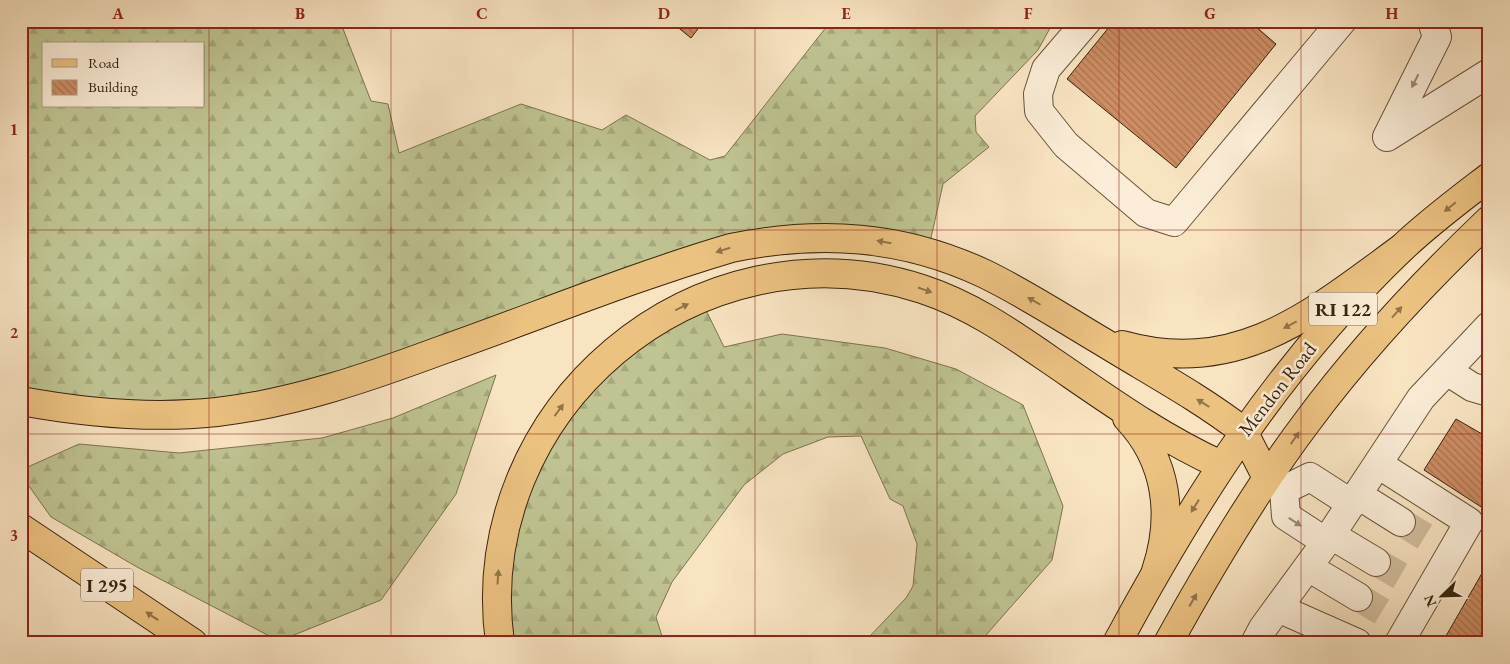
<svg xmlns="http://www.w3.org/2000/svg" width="1510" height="664" viewBox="0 0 1510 664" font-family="'EB Garamond',serif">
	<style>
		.forest { fill: url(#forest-firs); stroke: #7c7450; fill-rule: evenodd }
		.building { fill: url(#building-back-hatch); stroke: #38240d }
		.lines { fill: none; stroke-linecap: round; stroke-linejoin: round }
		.minor-tunnel { stroke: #d2be9e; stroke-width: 28; stroke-dasharray: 28 14; stroke-linecap: butt }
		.minor-casing { stroke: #68543a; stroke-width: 30 }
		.major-casing { stroke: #38240d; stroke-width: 30 }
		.highway-casing { stroke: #38240d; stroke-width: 30 }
		.minor { stroke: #fbedd7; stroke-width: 28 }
		.major { stroke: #ecc281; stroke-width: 28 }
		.highway { stroke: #ecc281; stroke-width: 28 }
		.oneway { fill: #9a8872 }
		.oneway2 { fill: #927347 }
		.grid { fill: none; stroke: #8f2418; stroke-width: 1; stroke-opacity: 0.55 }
		.labels { text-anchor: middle; stroke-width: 5; stroke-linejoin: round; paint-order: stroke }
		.shield { fill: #fbedd7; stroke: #72604a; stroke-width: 1 }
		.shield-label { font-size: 19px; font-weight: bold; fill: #38240d }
		.street-label { font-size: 20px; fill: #38240d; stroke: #fbedd7 }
		.neatline { fill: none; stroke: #8f2418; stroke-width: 2 }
		.grid-label { font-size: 16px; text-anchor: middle; font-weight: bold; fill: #8f2418 }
	</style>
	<defs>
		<pattern id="forest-firs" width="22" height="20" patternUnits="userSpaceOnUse" patternTransform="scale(1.25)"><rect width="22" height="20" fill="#bfc492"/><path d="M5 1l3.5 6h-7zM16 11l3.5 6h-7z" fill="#a5a87d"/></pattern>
		<pattern id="building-back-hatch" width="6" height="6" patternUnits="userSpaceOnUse" patternTransform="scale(1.25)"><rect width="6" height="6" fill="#ce8d63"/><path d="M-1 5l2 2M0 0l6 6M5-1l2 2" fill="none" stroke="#a87350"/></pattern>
	</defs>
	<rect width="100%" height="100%" fill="#f9e4c2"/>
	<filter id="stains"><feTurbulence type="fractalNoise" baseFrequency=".004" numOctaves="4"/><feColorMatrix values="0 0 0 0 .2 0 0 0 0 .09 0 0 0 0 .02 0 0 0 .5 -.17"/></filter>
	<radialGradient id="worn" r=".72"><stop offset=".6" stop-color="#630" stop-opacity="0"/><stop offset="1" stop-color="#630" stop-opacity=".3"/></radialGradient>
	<path class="forest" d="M 21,21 L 340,21 L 371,101 L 388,104 L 399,153 L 521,104 L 602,130 L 626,115 L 710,160 L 725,156 L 831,21 L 1054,21 L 1038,50 L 975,116 L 976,132 L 989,147 L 943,184 L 929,247 L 822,231 L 253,410 L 21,397 ZM 44,44 L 204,44 L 204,106 L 44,106 Z
		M 702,302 L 724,347 L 782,334 L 885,348 L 956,369 L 1023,405 L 1063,506 L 1052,560 L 979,643 L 868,643 L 871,635 L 906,598 L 913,586 L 917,544 L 903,506 L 890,499 L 861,436 L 828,437 L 783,454 L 744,485 L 672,582 L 656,617 L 664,643 L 506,643 L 503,606 L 519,506 L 573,394 Z
		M 496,375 L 456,494 L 381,600 L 279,641 L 137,567 L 51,517 L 21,475 L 21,470 L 79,444 L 179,453 L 322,438 L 393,418 Z"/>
	<path class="building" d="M 670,21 L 704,21 L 691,38 Z
		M 1114,21 L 1259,21 L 1255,26 L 1276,44 L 1176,168 L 1067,79 Z
		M 1456,419 L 1489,438 L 1489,512 L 1424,470 Z
		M 1489,561 L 1489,643 L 1442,643 Z"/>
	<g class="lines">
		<path class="minor-tunnel" d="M 1401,522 L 1432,541
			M 1376,562 L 1409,581
			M 1358,597 L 1389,616"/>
		<defs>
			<path id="minor" d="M 1087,21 L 1046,69 L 1038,94 L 1039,111 L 1066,145 L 1146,213 L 1174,222 L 1342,21
				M 1387,137 L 1437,37 L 1432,21
				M 1387,137 L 1489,73
				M 1447,371 L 1472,387 L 1489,392
				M 1378,464 L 1469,522 L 1399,643
				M 1284,490 L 1310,477 L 1352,504
				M 1284,490 L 1286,516 L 1326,542
				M 1358,495 L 1401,522
				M 1331,535 L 1376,562
				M 1308,567 L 1358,597
				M 1278,608 L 1357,643
				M 1255,643 L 1263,628 L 1326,542 L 1421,398 L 1489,326"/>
			<path id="major" d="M 1243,431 L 1267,478
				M 1117,643 C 1196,496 1280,365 1401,249 C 1428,223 1459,200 1489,177
				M 1168,643 C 1210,567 1255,491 1307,422 C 1361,349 1423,283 1489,220"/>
			<path id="highway" d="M 1122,345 C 1239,378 1314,312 1402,248
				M 21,401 C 86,413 151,419 217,412 C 295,403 369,377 442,350 C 538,316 633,277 731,248 C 820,230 902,235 985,274 C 1026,294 1064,319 1103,342 C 1150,371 1199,397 1243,431
				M 1127,418 C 1168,461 1174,517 1156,571
				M 21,528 L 193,643
				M 500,643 C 468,410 697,216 922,289 C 971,305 1011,333 1053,362 C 1107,399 1161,438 1221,465"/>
		</defs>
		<use href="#minor" class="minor-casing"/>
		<use href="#major" class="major-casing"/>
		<use href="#highway" class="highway-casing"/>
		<use href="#minor" class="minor"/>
		<use href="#major" class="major"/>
		<use href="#highway" class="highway"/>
	</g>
	<defs><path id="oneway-solid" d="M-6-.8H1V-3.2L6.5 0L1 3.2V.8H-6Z" transform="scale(1.25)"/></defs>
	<g class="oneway">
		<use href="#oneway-solid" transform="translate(1415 81) rotate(117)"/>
		<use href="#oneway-solid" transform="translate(1295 522) rotate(33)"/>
	</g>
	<g class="oneway2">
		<use href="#oneway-solid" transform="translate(1450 207) rotate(141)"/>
		<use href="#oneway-solid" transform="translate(884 242) rotate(-170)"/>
		<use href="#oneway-solid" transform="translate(723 250) rotate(163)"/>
		<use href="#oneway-solid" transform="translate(925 290) rotate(19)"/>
		<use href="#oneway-solid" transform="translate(1034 301) rotate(-150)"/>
		<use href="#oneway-solid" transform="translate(682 307) rotate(-26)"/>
		<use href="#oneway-solid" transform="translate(1397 312) rotate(-48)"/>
		<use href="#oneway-solid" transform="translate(1290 325) rotate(152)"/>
		<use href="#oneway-solid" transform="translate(1203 403) rotate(-148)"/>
		<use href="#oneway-solid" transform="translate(559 410) rotate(-54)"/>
		<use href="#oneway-solid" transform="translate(1295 438) rotate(-55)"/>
		<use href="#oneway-solid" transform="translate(1195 506) rotate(122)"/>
		<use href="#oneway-solid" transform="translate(498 577) rotate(-86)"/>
		<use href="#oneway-solid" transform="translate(1193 600) rotate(-60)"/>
		<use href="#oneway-solid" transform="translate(152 616) rotate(-146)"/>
	</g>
	<path class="grid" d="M 209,21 L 209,643M 391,21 L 391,643M 573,21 L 573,643M 755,21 L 755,643M 937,21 L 937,643M 1119,21 L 1119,643M 1301,21 L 1301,643M 21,230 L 1489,230M 21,434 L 1489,434"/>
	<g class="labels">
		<g class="shield">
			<rect x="1309" y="292.5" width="68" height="33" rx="4"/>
			<rect x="81" y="568.5" width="52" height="33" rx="4"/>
		</g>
		<g class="shield-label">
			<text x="1343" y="316">RI 122</text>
			<text x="107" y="592">I 295</text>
		</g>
		<g class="street-label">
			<text transform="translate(1277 389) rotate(-52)" y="7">Mendon Road</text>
		</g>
	</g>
	<rect width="1510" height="664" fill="none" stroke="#f9e4c2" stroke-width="55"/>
	<rect x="42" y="42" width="162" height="65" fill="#fbedd7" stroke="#ad9d86"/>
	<rect x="52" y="59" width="25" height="8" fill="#ecc281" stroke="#ad9d86"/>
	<text x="88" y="68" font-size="15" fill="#38240d">Road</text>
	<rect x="52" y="80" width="25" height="15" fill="url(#building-back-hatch)" stroke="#ad9d86"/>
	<text x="88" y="92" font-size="15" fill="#38240d">Building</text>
	<g transform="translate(1442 596) rotate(247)" stroke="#fbedd7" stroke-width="4" paint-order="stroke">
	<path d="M0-4L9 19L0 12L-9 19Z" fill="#38240d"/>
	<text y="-8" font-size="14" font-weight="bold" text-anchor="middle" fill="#38240d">N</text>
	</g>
	<rect x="28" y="28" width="1454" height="608" class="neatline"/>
	<g class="grid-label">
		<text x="118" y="19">A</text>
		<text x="300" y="19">B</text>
		<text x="482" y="19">C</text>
		<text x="664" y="19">D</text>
		<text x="846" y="19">E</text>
		<text x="1028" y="19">F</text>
		<text x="1210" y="19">G</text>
		<text x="1392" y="19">H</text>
		<text x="14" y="135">1</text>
		<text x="14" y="338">2</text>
		<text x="14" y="541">3</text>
	</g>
	<rect width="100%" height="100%" filter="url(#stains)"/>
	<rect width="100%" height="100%" fill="url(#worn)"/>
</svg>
